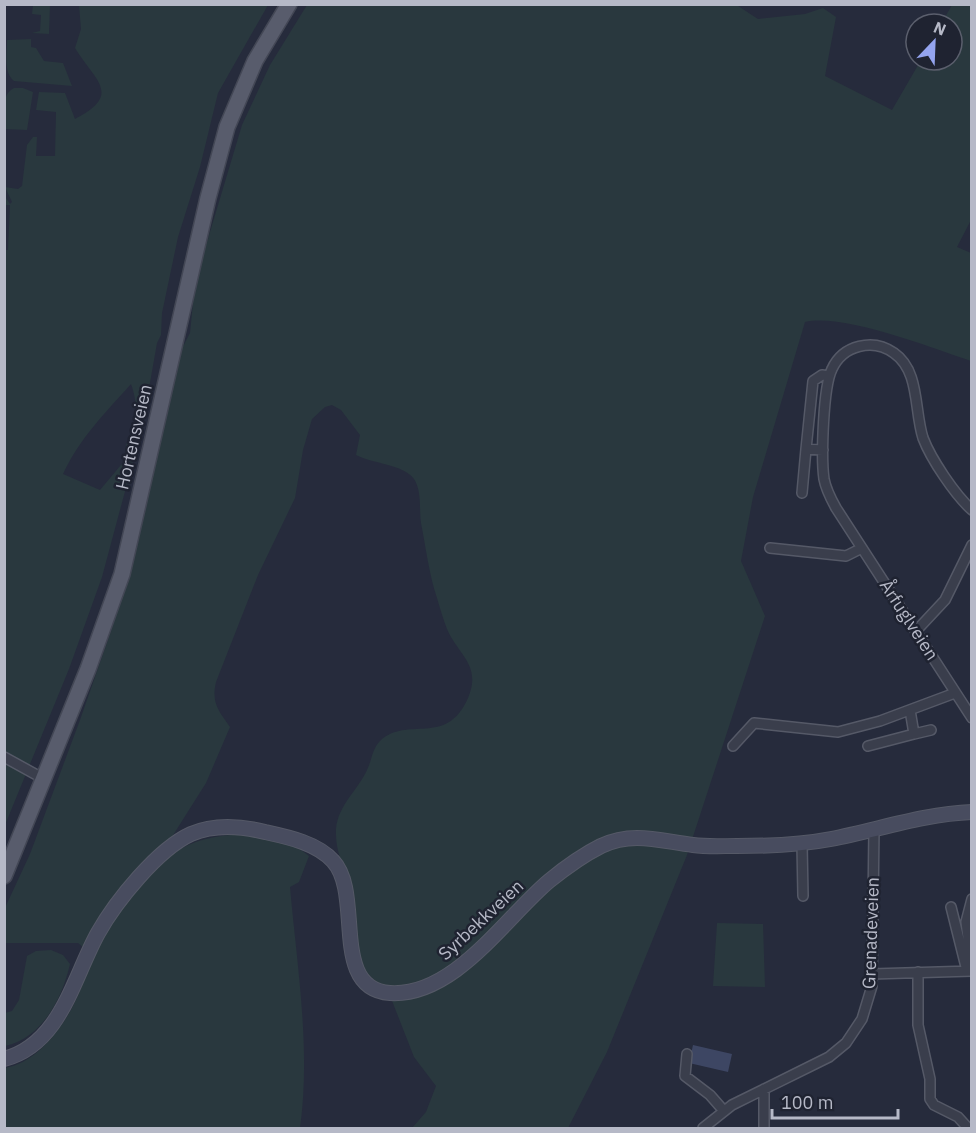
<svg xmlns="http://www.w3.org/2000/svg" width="976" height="1133" viewBox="0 0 976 1133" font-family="'IBM Plex Sans',sans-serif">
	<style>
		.green { fill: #29383e; fill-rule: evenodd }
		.water { fill: #3d4663 }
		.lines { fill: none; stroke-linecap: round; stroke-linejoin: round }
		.minor-casing { stroke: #555967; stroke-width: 12 }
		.secondary-casing { stroke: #555967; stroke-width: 16 }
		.primary-casing { stroke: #434755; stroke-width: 18 }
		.minor { stroke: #3a3e4c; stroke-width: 9 }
		.secondary { stroke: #484c5f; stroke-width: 14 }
		.primary { stroke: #585c6c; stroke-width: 15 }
		.labels { text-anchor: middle; stroke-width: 5; stroke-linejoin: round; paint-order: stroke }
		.street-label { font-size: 18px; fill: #b6b9c7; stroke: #1f2331 }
	</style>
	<rect width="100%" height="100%" fill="#262b3c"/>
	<path class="green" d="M 735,4 L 758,19 L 805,14 L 823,8 L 836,17 L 825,76 L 892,110 L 921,60 L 952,60 L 952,24 L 941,24 L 952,5 L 971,5 L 971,220 L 957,247 L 971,253 L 971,361 C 932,348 843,313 805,322 L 753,497 L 741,561 L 765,616 L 687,855 L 607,1052 L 568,1128 L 412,1128 L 426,1112 L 436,1086 L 414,1057 L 387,988 C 376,982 367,976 361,964 C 353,950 357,915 353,897 C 348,870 335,858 336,829 C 338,805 358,790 367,770 C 372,760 372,749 380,741 C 407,715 446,748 468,698 C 482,665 458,655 447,629 C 443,619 440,608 437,598 C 429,574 426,548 421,523 C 419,509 422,491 414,479 C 403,464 373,464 356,455 L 360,435 L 341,410 L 332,405 L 325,407 L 312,419 L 303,450 L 295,498 L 258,575 L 216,682 C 211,703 219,711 230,727 L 206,783 L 170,840 L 174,853 C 209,829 276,827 309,856 L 299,882 L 290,887 C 297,966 311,1049 300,1128 L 5,1128 L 5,1068 C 49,1061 88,993 89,952 L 78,943 L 5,943 L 4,910 L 30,854 L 80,720 L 111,631 L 139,538 L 178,356 L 190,333 L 195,282 L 242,125 L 270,65 L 307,5 Z
		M 33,5 L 50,5 L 49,34 L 32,33 L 40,31 L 41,15 L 32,14 Z
		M 79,5 L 268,5 L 218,93 L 200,167 L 178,237 L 162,313 L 161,335 L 157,343 L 142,428 L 102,577 L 69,669 L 5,825 L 4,250 L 8,250 L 10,205 L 5,205 L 4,195 L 10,204 L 12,202 L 5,187 L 18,189 L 22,186 L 27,145 L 33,137 L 37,137 L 36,156 L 55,156 L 56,112 L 36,110 L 39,92 L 65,93 L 75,119 C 123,94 95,81 75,48 L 81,29 ZM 131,384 C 135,395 138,411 135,422 C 131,437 123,443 126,459 L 100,490 L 63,474 C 80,438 105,413 131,384 Z
		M 31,39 L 31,47 L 36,48 L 44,61 L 63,63 L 72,86 L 14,81 C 3,72 7,53 7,40 Z
		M 14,88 L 23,88 L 33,92 L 27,130 L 5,129 C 4,115 0,95 14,88 Z
		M 717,923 L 763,924 L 765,987 L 713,986 Z
		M 51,950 L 63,955 L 70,964 C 62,999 42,1038 5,1046 L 5,1013 L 12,1011 L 19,1000 L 27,956 L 36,951 Z"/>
	<path class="water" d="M 693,1045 L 732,1054 L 728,1072 L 689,1063 Z"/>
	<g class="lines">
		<defs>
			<path id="minor" d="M 823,450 L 806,449 L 813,381 L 822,375 L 829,376
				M 802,493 L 806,449
				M 972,510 C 955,495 931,459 923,438 C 914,410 920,371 894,353 C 873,338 843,345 832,369 C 823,387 821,458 824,479 C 826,490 831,499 836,508 L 972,718
				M 770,548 L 846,556 L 862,548
				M 916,631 L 945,600 L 972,545
				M 914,734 L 931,730
				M 733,746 L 754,723 L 838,732 L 880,721 L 955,693
				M 868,746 L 914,734 L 910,710
				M 4,757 L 44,779
				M 802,844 L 803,896
				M 972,899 L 966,922 L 972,969
				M 951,907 L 967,971
				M 918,972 L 918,1025 L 930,1079 L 930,1099 L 934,1105 L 958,1117 L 968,1128
				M 872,974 L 972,971
				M 687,1054 L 685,1076 L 710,1095 L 724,1111
				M 764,1089 L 764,1128
				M 703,1128 L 732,1105 L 829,1057 L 846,1043 L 862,1019 L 872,986 L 874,829"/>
			<path id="secondary" d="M 4,1059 C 61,1044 73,978 98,933 C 116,901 158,849 191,834 C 214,824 241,826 265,832 C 288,837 317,843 333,861 C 364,894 329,989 390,993 C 454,997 505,918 549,881 C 565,868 583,855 601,846 C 633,831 660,841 693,845 C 707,847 722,846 737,846 C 768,846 800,845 831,839 C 878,830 923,814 972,812"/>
			<path id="primary" d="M 4,876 L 88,669 L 122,574 L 208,198 L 227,127 L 255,61 L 289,4"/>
		</defs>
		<use href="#minor" class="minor-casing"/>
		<use href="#secondary" class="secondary-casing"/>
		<use href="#primary" class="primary-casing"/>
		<use href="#minor" class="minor"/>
		<use href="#secondary" class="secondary"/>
		<use href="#primary" class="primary"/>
	</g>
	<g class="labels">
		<g class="street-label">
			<text transform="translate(134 437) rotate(-77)" y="6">Hortensveien</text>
			<text transform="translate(909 620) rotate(57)" y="6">Årfuglveien</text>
			<text transform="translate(481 920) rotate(-43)" y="6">Syrbekkveien</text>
			<text transform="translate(871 933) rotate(-88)" y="6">Grenadeveien</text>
		</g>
	</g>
	<rect width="976" height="1133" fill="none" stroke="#b6b9c7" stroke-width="12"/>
	<g transform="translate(934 42) rotate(23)"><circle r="28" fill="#1f2331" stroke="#5b5f6d" stroke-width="1.5"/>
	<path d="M0-4.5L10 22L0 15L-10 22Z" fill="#94a4ef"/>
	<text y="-9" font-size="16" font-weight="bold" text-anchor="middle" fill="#b6b9c7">N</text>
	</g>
	<path d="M772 1109v9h126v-9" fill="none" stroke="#b6b9c7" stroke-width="3"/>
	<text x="781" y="1109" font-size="18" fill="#b6b9c7" stroke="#1f2331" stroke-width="4.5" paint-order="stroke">100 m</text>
</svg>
